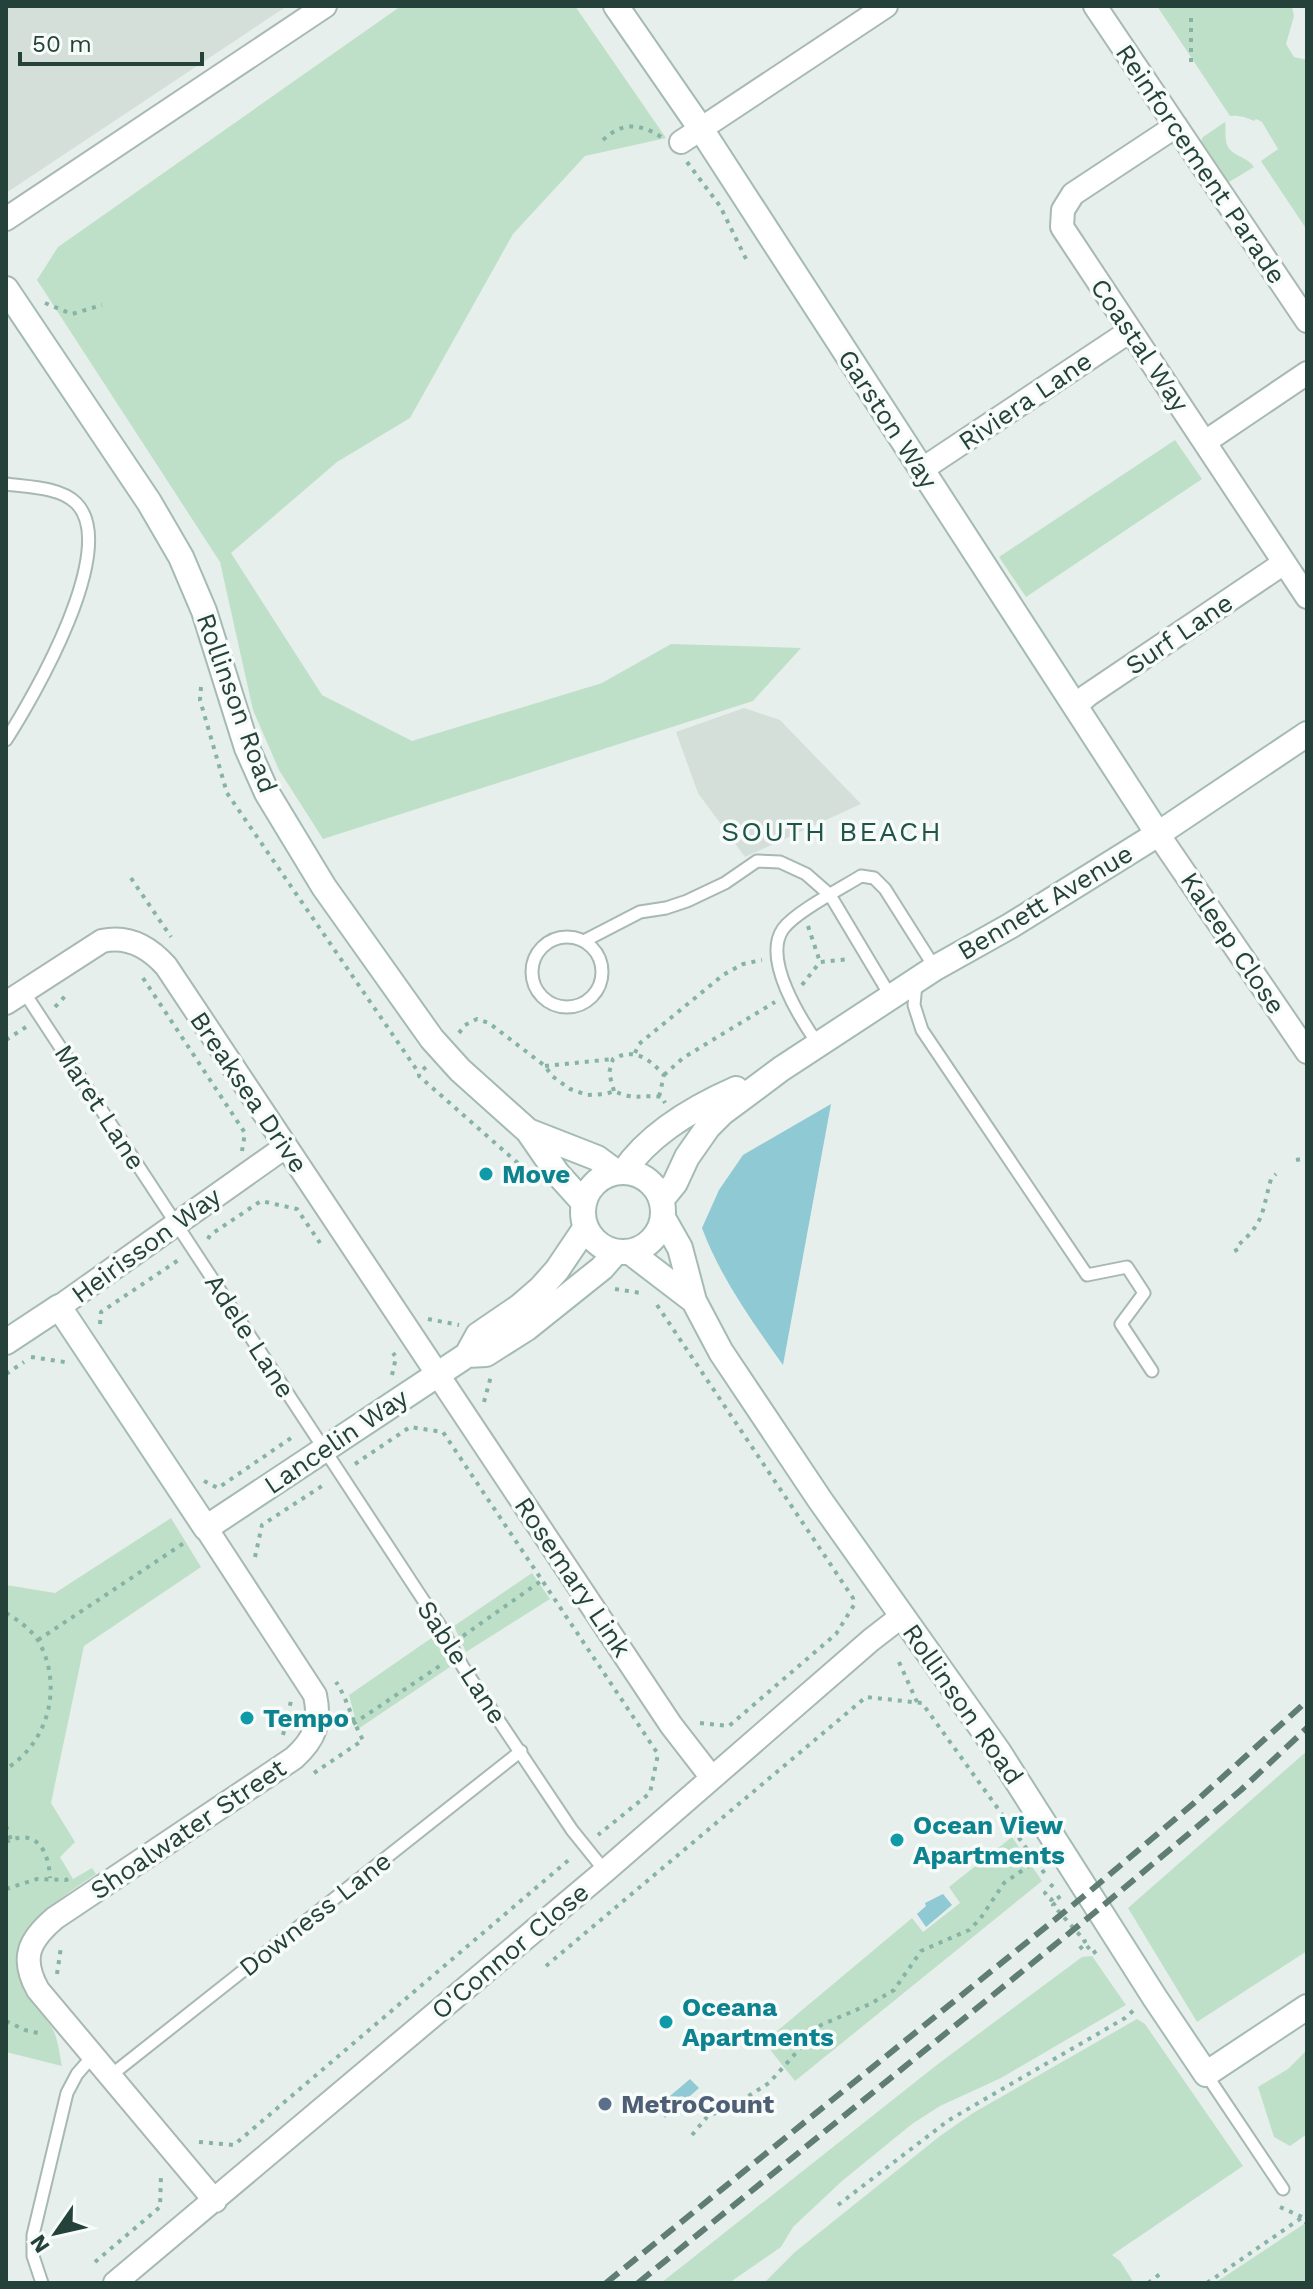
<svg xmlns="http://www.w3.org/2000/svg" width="1313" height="2289" viewBox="0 0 1313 2289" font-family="'Work Sans',sans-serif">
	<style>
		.built { fill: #d4dfda }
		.green { fill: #bfe0c8 }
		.water { fill: #8ec9d4 }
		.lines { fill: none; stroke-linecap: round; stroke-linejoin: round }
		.lane-casing { stroke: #a8b8b2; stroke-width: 15 }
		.street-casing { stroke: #a8b8b2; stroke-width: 26 }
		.secondary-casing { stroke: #a4bbb3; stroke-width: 28 }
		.path { stroke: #86b3a5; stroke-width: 4; stroke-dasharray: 4 6; stroke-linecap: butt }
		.lane { stroke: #fff; stroke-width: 11 }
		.street { stroke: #fff; stroke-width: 22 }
		.secondary { stroke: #fff; stroke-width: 24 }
		.rail { stroke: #5f7d75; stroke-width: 6; stroke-dasharray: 16 8; stroke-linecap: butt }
		.culture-dot { fill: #0f9aa8; stroke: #f7fbf9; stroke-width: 3 }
		.service-dot { fill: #5c6f8a; stroke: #f7fbf9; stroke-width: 3 }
		.labels { text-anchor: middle; stroke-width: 7; stroke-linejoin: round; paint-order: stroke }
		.street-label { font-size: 26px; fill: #24423a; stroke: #f7fbf9 }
		.culture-label { font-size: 26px; font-weight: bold; fill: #0d838f; stroke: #f7fbf9; text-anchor: start }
		.service-label { font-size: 26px; font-weight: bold; fill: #4e5e75; stroke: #f7fbf9; text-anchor: start }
		.neighbourhood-label { font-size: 28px; letter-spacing: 2px; fill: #1f5548; stroke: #f7fbf9 }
	</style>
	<rect width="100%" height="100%" fill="#e6efeb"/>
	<path class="built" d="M 6,6 L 287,6 L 6,193 Z
		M 744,708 L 780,720 L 861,804 L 745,857 L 698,793 L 676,732 Z"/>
	<path class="green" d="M 401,6 L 575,6 L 666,138 L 585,156 L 513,234 L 410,418 L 337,462 L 231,553 L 322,695 L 412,741 L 602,683 L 671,644 L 801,648 L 753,701 L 323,839 L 279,770 L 253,710 L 220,562 L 37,280 L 58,247 Z
		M 1157,6 L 1292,6 L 1294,16 L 1286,44 L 1294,57 L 1307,60 L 1307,230 L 1261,161 L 1278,149 L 1262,122 L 1256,119 L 1254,121 C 1248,118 1239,115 1230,116 Z
		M 1225,122 C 1226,128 1225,135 1226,142 C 1230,157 1246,155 1254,167 L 1229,182 L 1225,181 L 1200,143 L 1203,137 Z
		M 1175,440 L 1202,479 L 1026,597 L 999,557 Z
		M 171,1518 L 201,1567 L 84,1646 L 51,1803 L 75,1842 L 60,1857 L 73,1879 L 92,1868 L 96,1874 C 58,1899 0,1936 24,1991 C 31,2004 42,2013 50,2025 C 58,2035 59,2053 62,2066 L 6,2052 L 6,1585 L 55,1593 Z
		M 532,1573 L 550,1599 L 466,1652 L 454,1626 Z
		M 433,1637 L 450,1667 L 358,1729 L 349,1695 Z
		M 1307,1751 L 1307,1951 L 1197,2022 L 1128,1908 Z
		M 1012,1837 L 1042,1881 L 795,2081 L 764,2042 L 912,1918 L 923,1932 L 960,1903 L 949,1887 Z
		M 1092,1956 L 1126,2005 L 1001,2078 L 940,2106 L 912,2124 L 842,2181 L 793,2227 L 781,2247 L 729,2283 L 661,2283 L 938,2064 L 1082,1957 Z
		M 1137,2019 L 1145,2024 L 1243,2166 L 1112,2255 L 1120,2261 L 1134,2283 L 764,2283 L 795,2252 L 940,2136 L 973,2113 Z
		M 1307,2050 L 1307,2134 L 1290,2146 L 1274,2137 L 1258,2087 L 1288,2069 Z
		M 1307,2222 L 1307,2283 L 1215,2283 Z"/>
	<path class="water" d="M 831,1104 L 783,1365 C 752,1321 721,1279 702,1228 L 719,1190 L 743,1155 Z
		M 943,1894 L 952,1905 L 926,1927 L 917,1914 L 926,1906 L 925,1903 Z
		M 690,2079 L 699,2088 L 665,2118 L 657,2107 Z"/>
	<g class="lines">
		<defs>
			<path id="lane" d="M 6,484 C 28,487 60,487 76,503 C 121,547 33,698 6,740
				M532 972a35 35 0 1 1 70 0a35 35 0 1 1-70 0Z
				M 584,941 L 640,912 L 666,908 L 687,901 L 725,883 L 757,861 L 780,862 L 806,874 L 830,895 L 891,997
				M 916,984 L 914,1005 L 922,1030 L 1087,1275 L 1127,1267 L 1144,1293 L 1121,1324 L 1152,1371
				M 24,992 L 439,1624 L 463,1667 L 572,1830 L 605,1871
				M 818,1044 C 801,1020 762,959 783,929 C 795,912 842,888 861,876 L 874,878 L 885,889 L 935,968
				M 1206,2074 L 1283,2189
				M 110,2076 L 521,1751
				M 42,2283 L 33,2256 L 33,2235 L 67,2093 L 77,2074 L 92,2057"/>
			<path id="street" d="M 1095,6 L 1307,321
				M 1176,126 L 1073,194 L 1063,210 L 1062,227 L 1307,597
				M 681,142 L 886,6
				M 6,219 L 325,6
				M 1205,442 L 1307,373
				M 921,470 L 1130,331
				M 1075,706 L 1088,695 L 1284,563
				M 1158,834 L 1307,1052
				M 6,1003 L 102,941 C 128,935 149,947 166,966 L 671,1725 L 712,1778
				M 59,1307 L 285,1147
				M 206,1528 L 315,1695 C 321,1723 315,1739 294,1758 L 55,1918 C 29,1940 20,1958 38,1990 L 215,2201
				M 115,2283 L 605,1871 L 871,1640 L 902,1616"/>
			<path id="secondary" d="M 616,6 L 701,129 L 1158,834
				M 6,289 L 149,502 L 181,557 L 204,611 L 247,748 L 267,793 L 324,887 L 432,1039 L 460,1070 L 528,1131 L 557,1173 L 584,1203
				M 528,1131 L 597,1158 L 616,1172
				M 624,1171 C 650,1133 695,1107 736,1089
				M583 1212a40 40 0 1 1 80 0a40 40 0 1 1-80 0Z
				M 662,1199 L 675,1183 L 687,1157 L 708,1127 L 722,1113 L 781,1069 L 935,968 L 1010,926 L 1158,834 L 1307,734
				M 663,1218 L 680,1248 L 694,1301 L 721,1352 L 820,1500 L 998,1751 L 1155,1998 L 1206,2074 L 1307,2007
				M 630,1252 L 694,1301
				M 6,1342 L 59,1307 L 206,1528 L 467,1355 L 478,1335 L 519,1307 L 541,1288 L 557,1270 L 586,1227
				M 467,1355 L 486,1354 L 527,1328 L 602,1268 L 616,1252"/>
		</defs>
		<use href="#lane" class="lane-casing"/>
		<use href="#street" class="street-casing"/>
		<use href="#secondary" class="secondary-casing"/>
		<path class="path" d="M 1191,18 L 1191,63
			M 603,140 C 622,122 640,123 661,137
			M 687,162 L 720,206 L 747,261
			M 45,303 L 72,314 L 102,305
			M 201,687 L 200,700 L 227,793 L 419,1073
			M 131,878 L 171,937
			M 808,926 L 820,962
			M 143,978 L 245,1133 L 242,1151
			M 802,985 L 820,962 L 850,959
			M 55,1007 L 68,993
			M 459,1033 L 465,1025 L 477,1019 L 489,1023 L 545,1066 L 552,1076 L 570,1089 L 587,1095 L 606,1094 L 614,1091 C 636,1101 642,1094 662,1097 L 665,1103
			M 6,1040 L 26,1027
			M 635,1053 L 639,1044 L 723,975 L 743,964 L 762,960
			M 545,1066 L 613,1059
			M 426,1067 L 419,1073 L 419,1076 L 520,1165
			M 664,1075 L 683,1058 L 775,1002
			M 614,1091 L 609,1073 L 613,1059 C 635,1047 649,1059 664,1075 L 659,1097
			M 1296,1160 L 1307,1158
			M 208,1239 L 210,1235 L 261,1201 L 297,1209 L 320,1243
			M 1237,1252 L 1235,1248 C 1265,1222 1261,1215 1271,1179 L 1276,1174
			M 615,1289 L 641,1293
			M 657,1305 L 853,1598 L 854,1605 L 836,1634 L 729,1726 L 700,1723
			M 428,1319 L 459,1325
			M 100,1324 L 101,1312 L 180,1259
			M 31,1357 L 65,1362
			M 6,1374 L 24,1362
			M 392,1375 L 396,1357 L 393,1353
			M 484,1402 L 491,1376
			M 355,1464 L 410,1427 L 443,1432 L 658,1754 L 650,1793 L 598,1835
			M 204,1481 L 218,1488 L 294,1436
			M 255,1557 L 262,1525 L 325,1484
			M 6,1613 C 18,1620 31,1629 39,1642 C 63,1686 49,1742 6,1769
			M 463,1636 L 541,1581
			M 38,1640 L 187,1541
			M 899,1662 L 917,1702
			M 353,1724 L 441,1665
			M 283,1735 L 291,1701
			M 314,1773 L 363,1740 C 352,1721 348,1700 336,1682
			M 6,1826 L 11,1840
			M 6,1842 C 37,1827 49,1852 50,1878
			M 1053,1884 L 1045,1893 L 1051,1900 L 1057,1895 L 1060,1899 L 1053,1905 L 1085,1941 L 1079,1945 L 1084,1951 L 1090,1946 L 1096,1954
			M 6,1889 L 37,1879 L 66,1880 L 69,1878
			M 546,1966 L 866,1697 L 922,1703 L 1045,1874
			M 57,1974 L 61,1947
			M 6,2021 L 25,2030 L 42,2034
			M 692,2135 L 707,2117 L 739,2102 L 769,2083 L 821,2025 L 870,2004 L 894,1990 L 921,1951 L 969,1930 L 980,1919 L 1004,1883 L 1036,1861
			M 199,2142 L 234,2145 L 571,1858
			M 838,2205 L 949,2120 L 1125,2018 L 1135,2009
			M 1280,2207 L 1302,2217 L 1307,2224
			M 95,2262 L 160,2207 L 161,2175
			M 1148,2283 L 1160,2274
			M 1207,2283 L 1307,2214"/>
		<use href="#lane" class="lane"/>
		<use href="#street" class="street"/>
		<use href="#secondary" class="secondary"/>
		<path class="rail" d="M 606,2283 L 1089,1892 L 1194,1803 L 1307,1701
			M 638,2283 L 1099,1909 L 1241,1790 L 1307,1728"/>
	</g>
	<g class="culture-dot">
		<circle cx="486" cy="1174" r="8"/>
		<circle cx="247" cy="1718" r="8"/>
		<circle cx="897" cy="1840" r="8"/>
		<circle cx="666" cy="2022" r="8"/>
	</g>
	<circle class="service-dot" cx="605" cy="2104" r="8"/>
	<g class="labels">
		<g class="street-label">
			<text transform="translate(1201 164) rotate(56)" y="9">Reinforcement Parade</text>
			<text transform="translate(1140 345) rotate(56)" y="9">Coastal Way</text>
			<text transform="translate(1025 401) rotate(-34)" y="9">Riviera Lane</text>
			<text transform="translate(888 419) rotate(57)" y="9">Garston Way</text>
			<text transform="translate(1179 634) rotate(-34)" y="9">Surf Lane</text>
			<text transform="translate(237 703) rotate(70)" y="9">Rollinson Road</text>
			<text transform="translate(1045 902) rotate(-31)" y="9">Bennett Avenue</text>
			<text transform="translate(1233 943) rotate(56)" y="9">Kaleep Close</text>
			<text transform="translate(249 1092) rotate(56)" y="9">Breaksea Drive</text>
			<text transform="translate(100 1107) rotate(57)" y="9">Maret Lane</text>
			<text transform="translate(146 1245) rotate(-36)" y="9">Heirisson Way</text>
			<text transform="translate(250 1336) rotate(57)" y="9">Adele Lane</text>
			<text transform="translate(336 1441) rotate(-34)" y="9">Lancelin Way</text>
			<text transform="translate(573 1577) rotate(56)" y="9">Rosemary Link</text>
			<text transform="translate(462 1662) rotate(57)" y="9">Sable Lane</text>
			<text transform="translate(963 1704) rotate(55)" y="9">Rollinson Road</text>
			<text transform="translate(188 1829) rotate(-34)" y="9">Shoalwater Street</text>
			<text transform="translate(315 1914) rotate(-38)" y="9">Downess Lane</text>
			<text transform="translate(510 1951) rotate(-40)" y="9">O'Connor Close</text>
		</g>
		<g class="culture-label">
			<text x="502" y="1183">Move</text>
			<text x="263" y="1727">Tempo</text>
			<text x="913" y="1834">Ocean View<tspan x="913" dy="30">Apartments</tspan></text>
			<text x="682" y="2016">Oceana<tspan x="682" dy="30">Apartments</tspan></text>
		</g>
		<g class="service-label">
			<text x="621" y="2113">MetroCount</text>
		</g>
		<g class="neighbourhood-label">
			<text x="832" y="841">SOUTH BEACH</text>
		</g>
	</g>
	<rect width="1313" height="2289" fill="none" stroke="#24423a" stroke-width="16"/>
	<g transform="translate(56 2233) rotate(236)" stroke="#f7fbf9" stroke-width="6" paint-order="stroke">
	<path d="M0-6L14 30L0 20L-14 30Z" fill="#24423a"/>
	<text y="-12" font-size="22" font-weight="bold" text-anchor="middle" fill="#24423a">N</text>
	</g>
	<path d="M20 52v12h182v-12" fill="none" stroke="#24423a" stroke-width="4"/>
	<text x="32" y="52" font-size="24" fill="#24423a" stroke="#f7fbf9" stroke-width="6" paint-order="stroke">50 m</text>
</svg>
